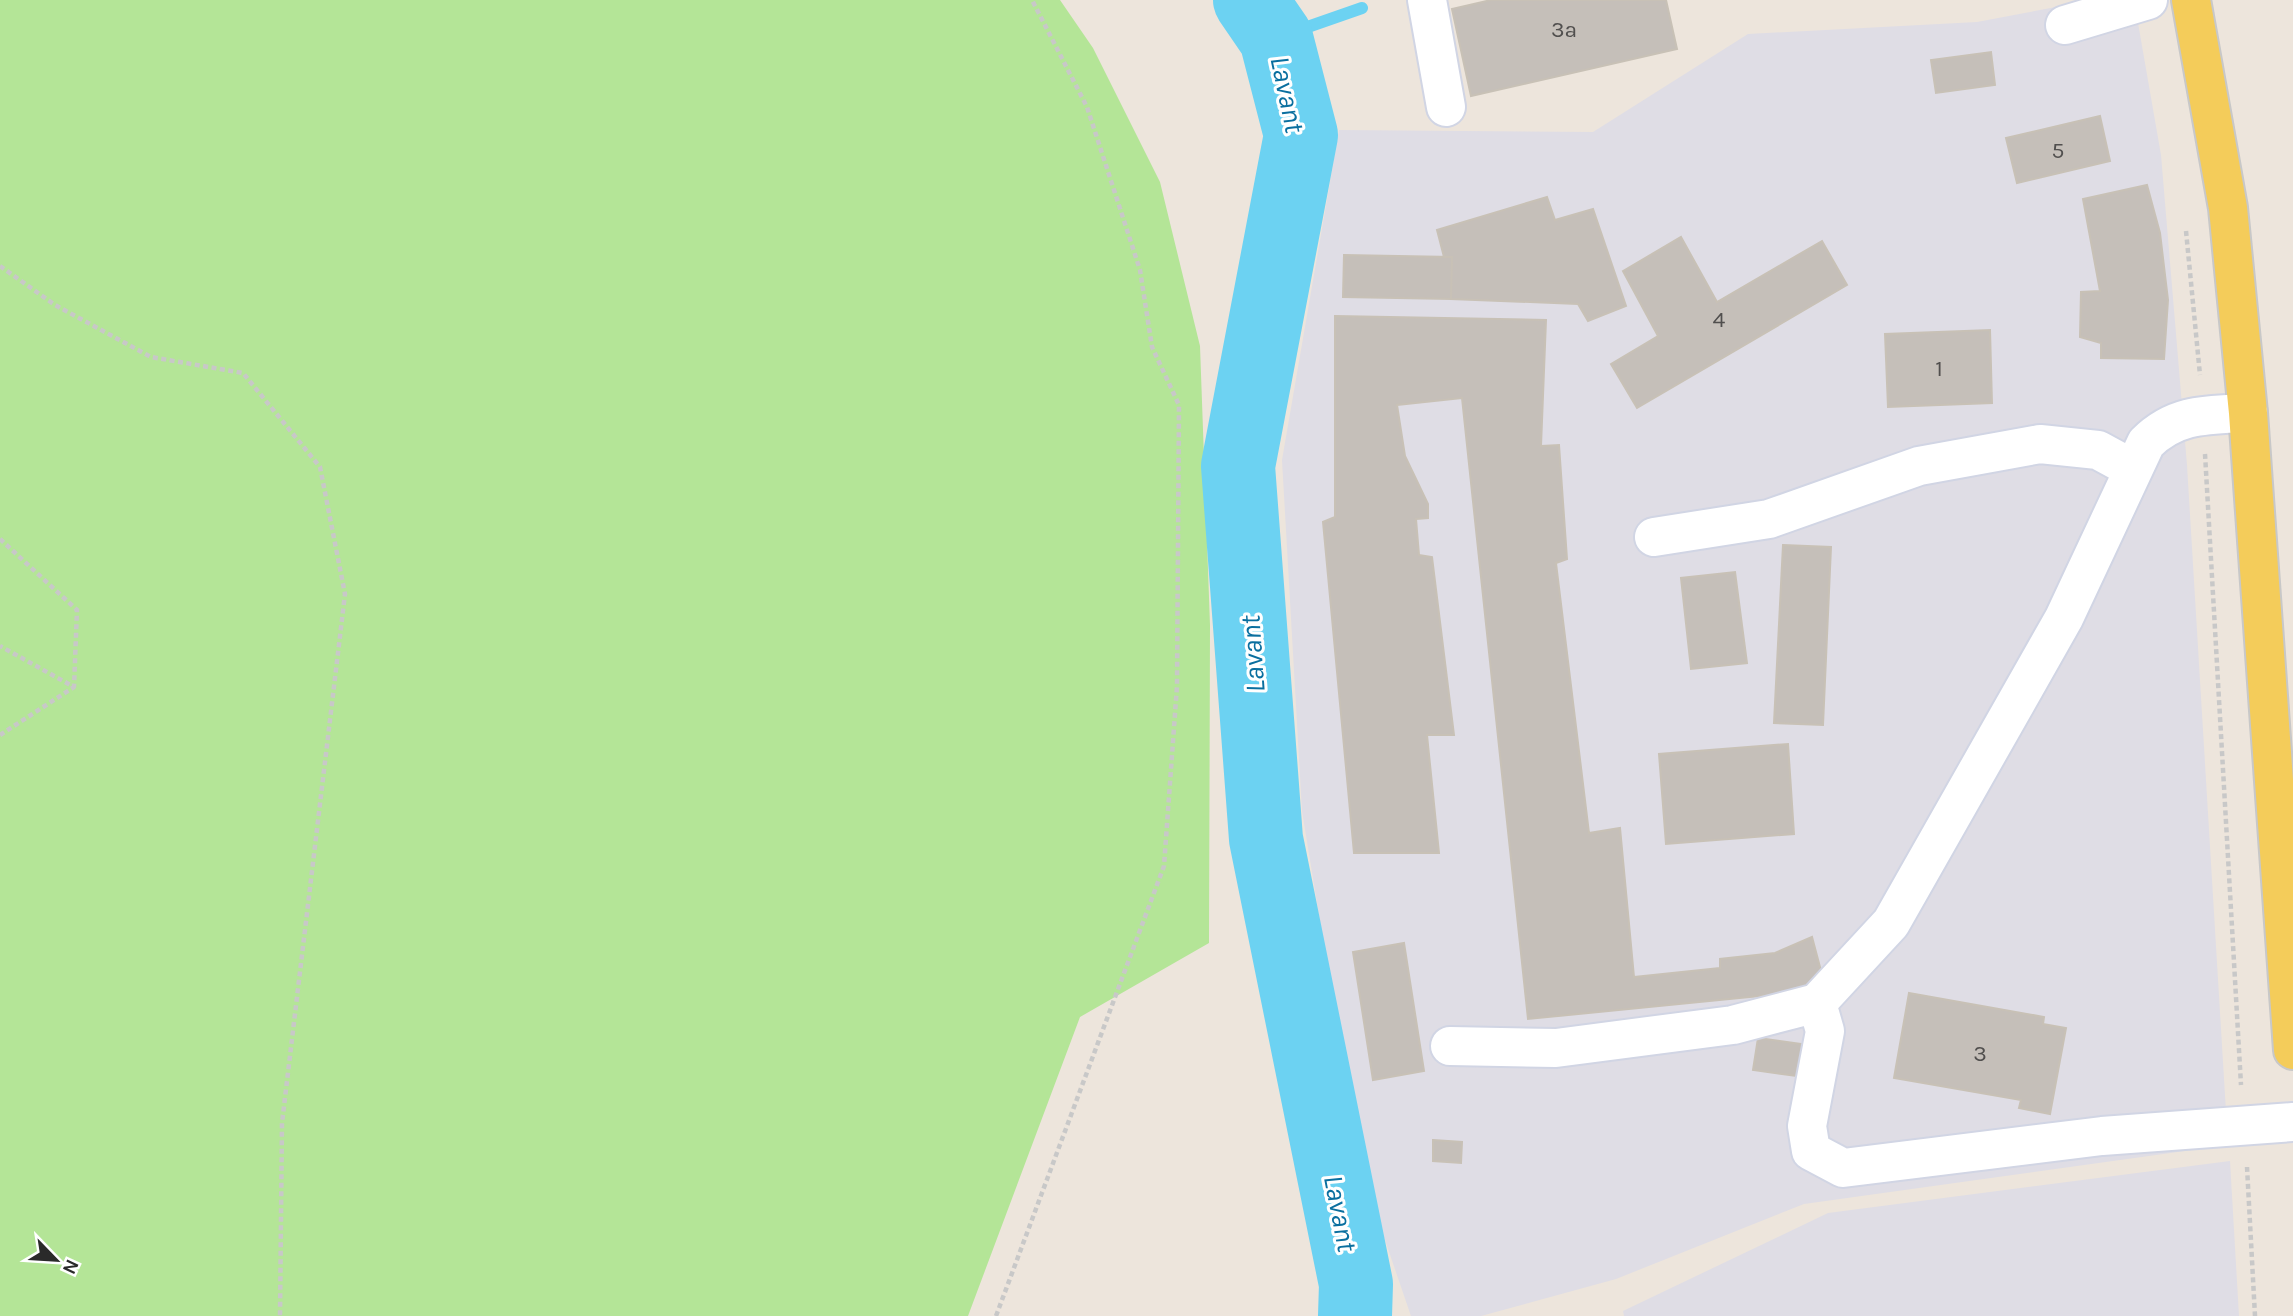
<svg xmlns="http://www.w3.org/2000/svg" width="2293" height="1316" viewBox="0 0 2293 1316" font-family="Karla,sans-serif">
	<style>
		.industrial { fill: #dfdde5 }
		.green { fill: #b4e597 }
		.lines { fill: none; stroke-linecap: round; stroke-linejoin: round }
		.stream { stroke: #6cd2f2; stroke-width: 12 }
		.river { stroke: #6cd2f2; stroke-width: 74 }
		.building { fill: #c5bfb9; stroke: #c8c1b6; stroke-width: 2 }
		.minor-casing { stroke: #d1d5e4; stroke-width: 42 }
		.major-casing { stroke: #c8c8c8; stroke-width: 42 }
		.path { stroke: #c8c8c8; stroke-width: 4.5; stroke-dasharray: 5 3.5; stroke-linecap: butt }
		.minor { stroke: #fff; stroke-width: 38 }
		.major { stroke: #f4cc5a; stroke-width: 38 }
		.labels { text-anchor: middle; stroke-width: 6; stroke-linejoin: round; paint-order: stroke }
		.number-label { font-size: 23px; fill: #514f4e }
		.water-label { font-size: 28px; font-style: italic; fill: #0a6f9f; stroke: #fff }
	</style>
	<rect width="100%" height="100%" fill="#ede5dc"/>
	<path class="industrial" d="M 2093,0 L 2134,0 L 2161,155 L 2187,465 L 2228,1145 L 1804,1204 L 1616,1279 L 1481,1316 L 1411,1316 L 1360,1167 L 1302,811 L 1282,460 L 1339,130 L 1593,132 L 1748,34 L 1977,22 Z
		M 2230,1161 L 2239,1316 L 1624,1316 L 1623,1311 L 1828,1213 Z"/>
	<path class="green" d="M 0,0 L 1060,0 L 1093,48 L 1160,182 L 1200,346 L 1210,625 L 1209,943 L 1080,1017 L 968,1316 L 0,1316 Z"/>
	<g class="lines">
		<path class="stream" d="M 1276,38 L 1362,8"/>
		<path class="river" d="M 1250,0 L 1276,38 L 1301,135 L 1238,466 L 1266,839 L 1356,1284 L 1355,1316"/>
	</g>
	<path class="building" d="M 1491,0 L 1666,0 L 1677,49 L 1471,96 L 1452,9 Z
		M 1991,52 L 1995,85 L 1936,93 L 1931,60 Z
		M 2100,116 L 2110,161 L 2017,183 L 2006,138 Z
		M 2147,185 L 2160,233 L 2168,300 L 2164,359 L 2101,358 L 2101,343 L 2080,337 L 2081,292 L 2100,291 L 2083,199 Z
		M 1547,197 L 1555,220 L 1593,209 L 1626,306 L 1588,321 L 1578,304 L 1451,299 L 1452,257 L 1444,257 L 1437,230 Z
		M 1681,237 L 1717,302 L 1822,241 L 1847,285 L 1637,408 L 1611,364 L 1658,336 L 1623,271 Z
		M 1344,255 L 1452,257 L 1451,299 L 1343,297 Z
		M 1335,316 L 1546,320 L 1541,446 L 1559,445 L 1567,559 L 1556,563 L 1589,833 L 1620,828 L 1634,977 L 1720,968 L 1720,959 L 1775,953 L 1812,937 L 1821,971 L 1814,986 L 1780,994 L 1528,1019 L 1462,398 L 1397,405 L 1405,456 L 1428,504 L 1428,518 L 1416,519 L 1419,555 L 1432,557 L 1454,735 L 1427,735 L 1439,853 L 1354,853 L 1323,522 L 1335,517 Z
		M 1990,330 L 1992,403 L 1888,407 L 1885,334 Z
		M 1783,545 L 1831,547 L 1823,725 L 1774,723 Z
		M 1735,572 L 1747,663 L 1691,669 L 1681,578 Z
		M 1788,744 L 1794,834 L 1666,844 L 1659,754 Z
		M 1404,943 L 1424,1071 L 1373,1080 L 1353,952 Z
		M 1909,993 L 2044,1017 L 2043,1024 L 2066,1028 L 2050,1114 L 2019,1108 L 2021,1100 L 1894,1078 Z
		M 1758,1038 L 1816,1046 L 1811,1078 L 1753,1070 Z
		M 1433,1140 L 1462,1142 L 1461,1163 L 1433,1161 Z"/>
	<g class="lines">
		<defs>
			<path id="minor" d="M 1427,0 L 1446,107
				M 2065,25 L 2148,0
				M 1654,537 L 1769,519 L 1919,466 L 2040,444 L 2098,450 L 2133,469
				M 1817,1003 L 1825,1031 L 1807,1126 L 1811,1151 L 1843,1168 L 2102,1136 L 2293,1122
				M 1450,1046 L 1556,1048 L 1733,1025 L 1817,1003 L 1891,923 L 2064,618 L 2146,443 C 2176,413 2208,415 2248,413"/>
			<path id="major" d="M 2191,0 L 2228,208 L 2248,413 L 2293,1050"/>
		</defs>
		<use href="#minor" class="minor-casing"/>
		<use href="#major" class="major-casing"/>
		<path class="path" d="M 2186,231 L 2200,375
			M 0,266 L 55,305 L 151,357 L 243,373 L 320,467 L 345,594 L 282,1123 L 280,1316
			M 2205,454 L 2241,1085
			M 0,539 L 77,610 L 74,687 L 0,646
			M 0,735 L 74,687
			M 2247,1167 L 2255,1316
			M 996,1316 L 1164,866 L 1177,686 L 1179,405 L 1152,347 L 1140,270 L 1087,107 L 1032,0"/>
		<use href="#minor" class="minor"/>
		<use href="#major" class="major"/>
	</g>
	<g class="labels">
		<g class="number-label">
			<text x="1564" y="37">3a</text>
			<text x="2058" y="158">5</text>
			<text x="1719" y="327">4</text>
			<text x="1939" y="376">1</text>
			<text x="1980" y="1061">3</text>
		</g>
		<g class="water-label">
			<text transform="translate(1288 94) rotate(78)" y="10">Lavant</text>
			<text transform="translate(1252 654) rotate(-94)" y="10">Lavant</text>
			<text transform="translate(1341 1213) rotate(79)" y="10">Lavant</text>
		</g>
	</g>
	<g transform="translate(56 1260) rotate(115)" stroke="#ffffff" stroke-width="5" paint-order="stroke">
	<path d="M0-5L12 26L0 18L-12 26Z" fill="#2a2a2a"/>
	<text y="-10" font-size="19" font-weight="bold" text-anchor="middle" fill="#2a2a2a">N</text>
	</g>
</svg>
